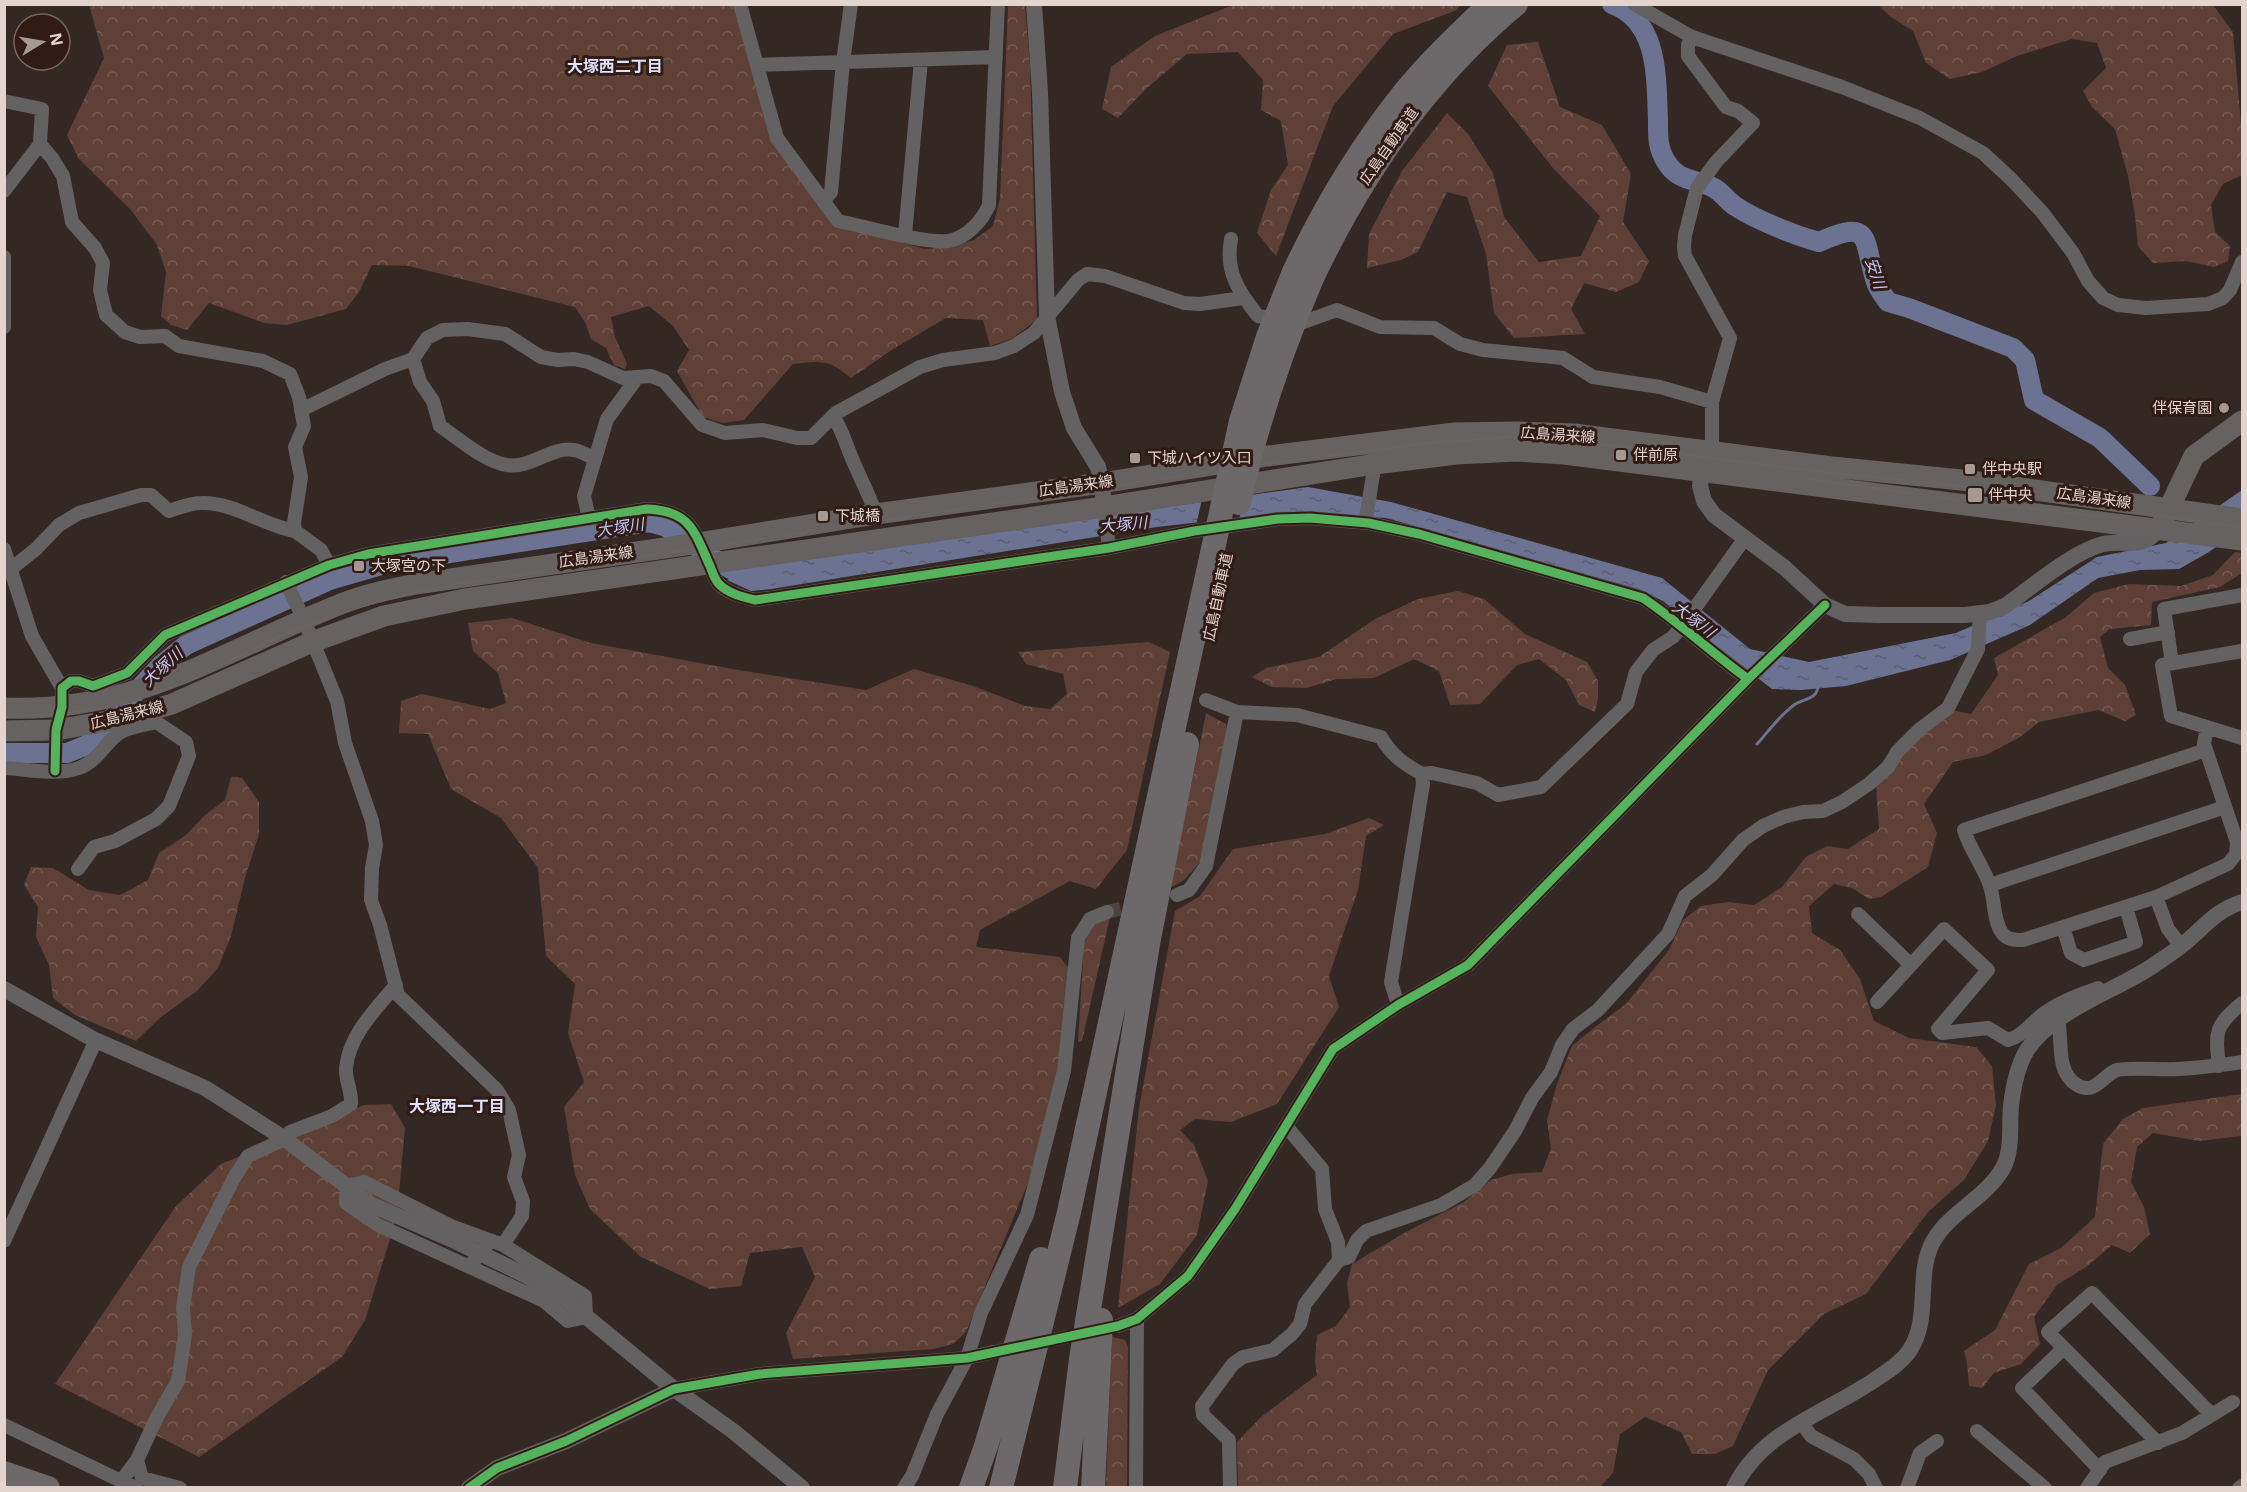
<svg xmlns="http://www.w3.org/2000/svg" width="2247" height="1492" viewBox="0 0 2247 1492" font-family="'Noto Sans','Noto Sans JP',sans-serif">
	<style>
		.forest { fill: url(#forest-crowns) }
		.water { fill: url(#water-ripples) }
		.pier { fill: #342824 }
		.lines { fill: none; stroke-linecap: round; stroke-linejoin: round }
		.stream { stroke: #6c7291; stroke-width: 3 }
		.river { stroke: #6c7291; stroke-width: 20 }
		.minor-tunnel { stroke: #4e423e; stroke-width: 14; stroke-dasharray: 14 7; stroke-linecap: butt }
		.minor { stroke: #646163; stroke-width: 14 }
		.tertiary { stroke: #646163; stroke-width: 16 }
		.primary { stroke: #676262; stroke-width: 21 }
		.motorway { stroke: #6d6869; stroke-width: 24 }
		.tram { stroke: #6a6465; stroke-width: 1.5 }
		.minor-bridge { stroke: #646163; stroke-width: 14 }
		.motorway-bridge { stroke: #6d6869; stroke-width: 24 }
		.cycleway-casing { stroke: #311b14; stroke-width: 13 }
		.cycleway { stroke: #56b35d; stroke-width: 9 }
		.poi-dot { fill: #a69893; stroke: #311b14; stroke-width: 2 }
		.labels { text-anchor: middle; stroke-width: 6; stroke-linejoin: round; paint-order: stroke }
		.street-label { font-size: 15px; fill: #e4d4cf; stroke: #311b14 }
		.poi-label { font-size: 15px; fill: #e4d4cf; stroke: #311b14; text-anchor: start }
		.neighbourhood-label { font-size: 16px; font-weight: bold; fill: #dbe1fe; stroke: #311b14 }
		.water-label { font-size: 16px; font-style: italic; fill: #c0c9f8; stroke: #311b14 }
	</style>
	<defs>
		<pattern id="forest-crowns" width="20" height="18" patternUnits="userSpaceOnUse" patternTransform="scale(1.5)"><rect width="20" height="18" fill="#5f4036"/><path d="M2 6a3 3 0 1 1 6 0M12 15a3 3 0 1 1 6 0" fill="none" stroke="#765b52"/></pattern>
		<pattern id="water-ripples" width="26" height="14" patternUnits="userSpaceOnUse" patternTransform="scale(1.5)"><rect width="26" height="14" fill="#6c7291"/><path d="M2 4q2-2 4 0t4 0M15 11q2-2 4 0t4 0" fill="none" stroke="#5c5e70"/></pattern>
	</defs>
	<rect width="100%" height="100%" fill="#342824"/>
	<path class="forest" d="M 89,5 L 735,5 L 772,139 L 836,225 L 925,249 L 951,247 L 974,240 L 993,226 L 1000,198 L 1008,5 L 1025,5 L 1030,65 L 1037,320 L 1011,339 L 990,346 L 983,320 L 946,318 L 893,349 L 851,378 C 829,359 821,361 793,364 L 744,420 L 723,423 L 703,417 L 677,371 L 689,350 L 673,326 L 649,306 L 611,317 L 615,337 L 627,364 L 625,369 L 614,365 L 606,348 L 591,339 L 586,324 L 575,307 L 409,266 L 372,265 L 359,292 L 346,309 L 287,325 L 264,323 L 209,303 L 187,330 L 171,325 L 161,316 L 166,272 L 157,245 L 130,209 L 79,159 L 67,135 L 104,58 Z
		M 1233,5 L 1460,5 L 1457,10 L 1393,34 L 1333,106 L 1276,256 L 1257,233 L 1271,190 L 1288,165 L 1281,121 L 1261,110 L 1263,80 L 1238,52 L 1187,54 L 1148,87 L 1118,118 L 1102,109 L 1111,67 L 1155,36 Z
		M 1878,5 L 2213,5 L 2233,32 L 2242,135 L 2242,175 L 2223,184 L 2211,205 L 2215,232 L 2230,246 L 2228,261 L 2214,267 L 2186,261 L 2153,263 L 2138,246 L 2135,216 L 2128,176 L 2115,129 L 2092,107 L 2083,91 L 2106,68 L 2097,43 L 2072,39 L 2017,56 L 1982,72 L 1950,79 L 1926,63 L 1913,31 L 1891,17 Z
		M 1538,42 L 1560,107 L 1602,125 L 1631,174 L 1623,222 L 1649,261 L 1639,282 L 1616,292 L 1584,283 L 1571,309 L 1585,334 L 1514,338 L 1494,313 L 1486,254 L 1467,197 L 1447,192 L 1418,252 L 1401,260 L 1367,268 L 1369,234 L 1402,171 L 1447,113 L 1468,134 L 1493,173 L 1504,217 L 1539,262 L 1581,256 L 1600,216 L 1552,167 L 1488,86 L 1507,45 Z
		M 2235,552 L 2242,553 L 2242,573 L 2220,587 L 2152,602 L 2151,625 L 2110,629 L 2100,637 L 2108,668 L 2125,685 L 2136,715 L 2125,721 L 2098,710 L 2039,722 L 2020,737 L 1986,755 L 1953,762 L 1924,804 L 1937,833 L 1928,867 L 1881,897 L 1869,899 L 1852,888 L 1834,884 L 1809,906 L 1812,933 L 1840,950 L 1860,979 L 1874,1021 L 1909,1038 L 1976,1047 L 1992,1066 L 1996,1105 L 1988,1141 L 1964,1180 L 1928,1212 L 1866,1294 L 1824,1314 L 1768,1370 L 1733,1446 L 1715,1454 L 1692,1454 L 1681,1432 L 1645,1417 L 1620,1434 L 1613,1473 L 1600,1487 L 1238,1488 L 1237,1442 L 1261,1417 L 1317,1375 L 1315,1361 L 1317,1335 L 1336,1326 L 1350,1307 L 1347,1283 L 1352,1264 L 1406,1232 L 1464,1202 L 1491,1180 L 1512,1174 L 1542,1172 L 1551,1149 L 1547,1120 L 1557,1084 L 1572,1046 L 1595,1027 L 1626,1004 L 1669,950 L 1683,920 L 1701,906 L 1728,902 L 1754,905 L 1782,887 L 1806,857 L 1827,846 L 1848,849 L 1879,829 L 1876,786 L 1905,749 L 1950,710 L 1971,714 L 1998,675 L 1994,658 L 2066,617 L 2094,593 L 2129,584 L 2181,586 L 2213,575 Z
		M 1458,591 L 1484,599 L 1525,634 L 1587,662 L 1598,681 L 1598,698 L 1595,712 L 1579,705 L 1566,680 L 1539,659 L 1517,665 L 1480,704 L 1450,705 L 1439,671 L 1414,659 L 1374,678 L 1337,679 L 1306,688 L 1272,687 L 1252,677 L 1266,668 L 1319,657 L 1375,619 L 1418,599 Z
		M 512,618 L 591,643 L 738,670 L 866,690 L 914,669 L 973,686 L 1025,706 L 1050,709 L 1067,694 L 1063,674 L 1026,664 L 1018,652 L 1149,642 L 1170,652 L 1127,850 L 1096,889 L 1070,881 L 980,930 L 976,947 L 1060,957 L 1069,969 L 1060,1066 L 1028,1183 L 966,1332 L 953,1344 L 933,1349 L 793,1359 L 786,1333 L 815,1277 L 802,1247 L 750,1253 L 741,1286 L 710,1289 L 641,1257 L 590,1209 L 575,1175 L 564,1107 L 584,1082 L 568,1033 L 575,984 L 546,956 L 538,868 L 501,818 L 451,789 L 428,734 L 399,733 L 401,701 L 422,694 L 490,709 L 506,703 L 498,673 L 473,651 L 468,623 Z
		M 1206,713 L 1226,724 L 1227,734 L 1201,861 L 1184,880 L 1170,888 Z
		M 231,777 L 242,778 L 259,802 L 259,834 L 245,878 L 231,936 L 218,968 L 197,991 L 161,1017 L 136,1041 L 75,1015 L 53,998 L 49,965 L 36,937 L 38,907 L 24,885 L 31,867 L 53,868 L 89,890 L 120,895 L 148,880 L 159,853 L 186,835 L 205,815 L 225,800 Z
		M 1369,818 L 1384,825 L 1366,836 L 1358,890 L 1329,976 L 1339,1007 L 1277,1104 L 1231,1122 L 1195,1119 L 1180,1130 L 1194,1145 L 1208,1181 L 1197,1235 L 1160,1284 L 1118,1308 L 1139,1108 L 1175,911 L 1200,896 L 1233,849 L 1325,834 Z
		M 1110,917 L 1082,1041 L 1078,1042 L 1084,943 L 1094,924 Z
		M 2242,1094 L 2242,1136 L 2199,1141 L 2153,1133 L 2137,1147 L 2131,1182 L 2144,1207 L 2150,1234 L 2130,1253 L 2112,1245 L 2086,1267 L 2057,1285 L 2034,1317 L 2040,1344 L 2021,1364 L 1994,1373 L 1982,1388 L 1969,1386 L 1967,1363 L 1964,1351 L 1995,1330 L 2029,1264 L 2061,1248 L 2095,1217 L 2103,1144 L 2123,1119 L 2143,1108 Z
		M 391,1104 L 405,1128 L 397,1216 L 365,1320 L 342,1357 L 199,1457 L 55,1384 L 176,1206 L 221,1164 L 364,1105 Z
		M 1112,1337 L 1125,1340 L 1128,1347 L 1127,1487 L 1106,1488 Z"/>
	<path class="water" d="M 1308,487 L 1391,502 L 1662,578 L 1750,649 L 1809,662 L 1956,633 L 2029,601 L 2097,557 L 2166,543 L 2242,490 L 2242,528 L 2209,552 L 2179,569 L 2140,570 L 2098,578 L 2030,625 L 1950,660 L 1846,686 L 1801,690 L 1772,689 L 1709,640 L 1663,601 L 1638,589 L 1386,518 L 1286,512 L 1157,527 L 771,589 L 751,591 L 727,580 L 755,565 Z"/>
	<path class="pier" d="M 1245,493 L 1239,520 L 1196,526 L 1202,499 Z"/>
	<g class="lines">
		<path class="stream" d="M 1757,744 C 1768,732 1780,715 1794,705 C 1804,698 1817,700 1818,686"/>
		<path class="river" d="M 1612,4 C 1659,21 1656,77 1658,119 C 1658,134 1657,149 1667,163 C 1680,183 1696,178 1714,188 C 1722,192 1727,201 1735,206 C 1756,220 1794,235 1819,242 C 1875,217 1862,241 1876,282 C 1878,289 1884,296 1888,302 L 1909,308 L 2013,348 L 2025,360 L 2034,400 L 2100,438 L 2150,486
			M 4,753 L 67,753 L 87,745 L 161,665 L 186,645 L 330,580 L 392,562 L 649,522 C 655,524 662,525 668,528 C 695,542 733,581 764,577"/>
		<path class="minor-tunnel" d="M 1107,912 L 1140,904
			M 993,1352 L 1089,1332"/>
		<path class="minor" d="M 740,4 L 777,138 L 838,221 C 864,226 925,244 948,241 C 967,238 982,221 989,205 L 998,4
			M 1634,4 L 1692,37 L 1842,87 L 1920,118 L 1983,153 L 2011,179 L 2042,212 L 2073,253 L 2088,281 L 2103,298 L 2118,305 L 2146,308 L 2208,304 L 2223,298 L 2230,290 L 2242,262
			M 1692,37 L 1688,45 L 1688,56 L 1726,107 L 1738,111 L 1753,123 L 1716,162 L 1697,188 L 1685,235 L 1684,246 L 1685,256 L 1730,338 L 1712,402 L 1712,451
			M 757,65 L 996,57
			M 4,101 L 42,109 L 40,144 L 52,158 L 63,176 L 72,222 L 95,248 L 103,263 L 100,290 L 106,315 L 125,332 L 140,337 L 165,336 L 179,346 L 263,361 L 290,374 L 299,397 L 304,426 L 295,447 L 301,477 L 294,523 L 295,531 L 321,550 L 329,565
			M 4,191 L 40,144
			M 823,201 L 831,192 L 843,62 L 851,4
			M 905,235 L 921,60
			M 1231,239 C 1225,271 1238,291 1258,316 L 1301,323 L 1337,310 L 1380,327 L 1434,328 L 1460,344 L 1483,350 L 1563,358 L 1593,377 L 1660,387 L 1712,402
			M 4,257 L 4,327
			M 413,359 L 420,382 L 433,401 L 440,426 C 458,438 485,462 507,465 C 531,469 551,446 574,450 C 581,451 589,456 595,459
			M 301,410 L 385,369 L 413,359 L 427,338 L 443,330 L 468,329 L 505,334 L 541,357 L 558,360 L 574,359 L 588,362 L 623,378 L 651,376 L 664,381 L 702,425 L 725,433 L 763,430 L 797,438 L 811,438 L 836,413 L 920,367 L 943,360 L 995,353 L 1014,346 L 1034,333 L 1078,280 L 1087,274 L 1105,276 L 1184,303 L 1200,304 L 1243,298
			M 833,416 C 842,429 845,442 851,456 C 859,476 869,494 876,514
			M 1104,507 L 1109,548
			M 589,519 L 584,496 L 607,419 L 634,382 L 634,377
			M 1368,523 L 1366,518 L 1373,475 L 1373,458
			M 4,549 L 32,636 L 62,688
			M 12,568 L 36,549 L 59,525 L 79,513 L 141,495 L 151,495 L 169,511 C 179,508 190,503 201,503 C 234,502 264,526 295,531
			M 286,582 L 304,620 L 337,701 L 345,743 L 372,821 L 376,845 L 372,868 L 371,900 L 380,925 L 398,995 L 497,1090 L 509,1110 L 519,1155 L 514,1177 L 523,1201 L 522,1216 L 503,1245
			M 2130,639 L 2168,632
			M 2242,651 L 2162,665 L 2171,716 L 2242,738
			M 2172,663 L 2164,609 L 2242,595
			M 1206,700 L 1237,712 L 1297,715 L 1381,737 C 1391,755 1404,764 1422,774 L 1423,784 L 1391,982 L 1398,1005
			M 2206,750 L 1964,830 C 1970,850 1984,867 1990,886 C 1995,901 1993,920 2002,933 C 2007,940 2015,940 2023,940 L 2156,897 L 2228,864 L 2236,854 L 2237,842 L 2204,744 L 2207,727
			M 4,768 C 27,769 57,776 79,768 C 99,761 106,740 121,732 C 131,727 145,725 156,722 L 186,742 L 189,756 L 169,806 L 156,819 L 115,841 L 94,847 L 78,869
			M 55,771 L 56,730 L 62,707 L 62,688 L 71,681 L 79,681 L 93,686 L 127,673 L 165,635 L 329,565 L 368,554 L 647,509 C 691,511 694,531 710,566 C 712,571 714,578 718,583 C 727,593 742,597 755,600 L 1109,548 L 1194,531 L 1278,519 L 1310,518 L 1368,523 L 1419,534 L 1643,598 C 1680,623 1712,653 1748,679
			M 1422,774 L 1432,773 L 1477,783 L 1498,795 L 1541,787 L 1627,704 L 1636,672 L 1653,650 L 1673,637 L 1682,626 L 1745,538
			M 1990,885 L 2225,807
			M 1177,895 L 1189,890 L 1206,866 L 1237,712
			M 2156,897 L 2168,929 L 2181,946
			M 1858,914 L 1911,965
			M 2063,927 L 2071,953 L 2084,960 L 2136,942 L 2126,907
			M 1877,1002 L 1944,929 L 1988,970 L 1938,1029 L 1942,1033 L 1988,1028 L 2008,1040 C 2024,1036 2032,1021 2046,1012 C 2061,1001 2080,995 2098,988 L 2102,993
			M 2058,1020 C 2063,1040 2055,1072 2077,1085 C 2095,1096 2104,1074 2117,1070 C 2127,1067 2165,1070 2178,1069 C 2199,1068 2221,1065 2242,1062
			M 2219,1066 C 2215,1031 2215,1026 2242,1003
			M 364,1182 L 451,1226 L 503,1245 L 585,1296 L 586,1317 L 568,1321 L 544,1301 L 378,1225 L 346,1203 L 347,1186 Z
			M 4,1241 L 96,1040
			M 1339,1260 L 1349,1257 L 1357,1240 L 1366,1231 L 1441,1205 L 1475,1185 L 1490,1168 L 1515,1131 L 1532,1098 L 1551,1072 L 1562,1045 L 1573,1029 L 1598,1010 L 1668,934 L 1685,896 L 1712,875 L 1743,840 L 1763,826 L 1783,817 L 1803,812 L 1823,811 L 1842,802 L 1869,784 L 1888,767 L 1897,752 L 1920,729 L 1948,708 L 1978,649 L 1980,613
			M 1118,1326 L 1137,1319 L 1188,1276 L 1235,1209 L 1333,1049 L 1398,1005 L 1468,965 L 1748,679 L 1825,605
			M 2064,1348 L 2022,1388 L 2100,1470
			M 674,1389 L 760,1374 L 967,1358 L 993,1352
			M 1801,1422 L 1811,1436 L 1854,1459 L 1869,1474 L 1876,1488
			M 4,1425 L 136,1488
			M 1977,1431 L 2045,1488
			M 2158,1443 L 2048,1332 L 2092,1293 L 2212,1415
			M 137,1460 L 142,1478 L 180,1488
			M 122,1480 L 137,1460 L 157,1417 L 178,1381 L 185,1335 L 183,1307 L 189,1267 L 234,1178 L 248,1156 L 285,1139 L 290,1132 L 332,1116 L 351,1104 C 352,1091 345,1080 346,1068 C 349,1035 376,1009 396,985
			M 904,1488 L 912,1476 L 937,1414 L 967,1358 L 981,1313 L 1027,1215 L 1064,1071 L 1078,938 L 1090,919 L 1107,912
			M 1136,1488 L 1137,1319
			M 1230,1488 L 1229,1440 L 1203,1415 L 1202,1406 L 1233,1364 L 1243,1357 L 1273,1350 L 1292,1334 L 1300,1324 L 1305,1304 L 1339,1260 L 1338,1242 L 1325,1209 L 1322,1169 L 1286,1126
			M 1907,1488 L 1920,1453 L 1937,1441
			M 2087,1488 L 2105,1462 L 2182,1433 L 2233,1402
			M 2239,1488 L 2242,1486"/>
		<path class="tertiary" d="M 1034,4 L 1040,92 L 1047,316 L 1062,392 L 1074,428 L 1098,467 L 1102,483 L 1104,507
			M 1706,461 L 1702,470 L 1700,486 L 1704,501 L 1714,515 L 1785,568 L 1825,605 L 1845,614 L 1881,615 L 1965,615 L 1990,612 L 2005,606 C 2032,587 2072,552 2103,544 C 2125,539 2143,551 2158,529
			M 4,989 L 93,1039 L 205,1088 L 285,1139 L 370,1204 L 455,1241 L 525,1275 L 566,1300 L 674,1389 L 733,1431 L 802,1488
			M 469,1488 L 497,1468 L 566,1441 L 674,1389
			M 1734,1488 C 1762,1430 1827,1413 1876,1379 C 1888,1371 1901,1363 1910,1350 C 1930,1319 1917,1280 1930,1248 C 1944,1214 1985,1200 2003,1168 C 2013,1150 2009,1126 2011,1106 C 2013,1088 2018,1065 2027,1050 C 2052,1011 2113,992 2151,967 C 2161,960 2171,954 2181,946 C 2203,929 2214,911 2242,902"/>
		<path class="primary" d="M 2163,521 L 2194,456 L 2242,421
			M 4,708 C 136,714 226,649 341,604 C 366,594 391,589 416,584 L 699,543 L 876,514 L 1102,483 L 1268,456 L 1455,433 L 1516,432 L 1574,434 L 1832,467 L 1971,481 L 2242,519
			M 4,731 L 56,730 L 125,718 L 172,704 L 312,642 L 384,616 L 465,599 L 1104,507 L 1375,464 L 1456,454 L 1517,451 L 1564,454 L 2242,540"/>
		<path class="motorway" d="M 1294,272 C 1324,208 1360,148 1404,93 C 1430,61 1460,33 1490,4
			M 1312,278 C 1361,175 1427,78 1516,4
			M 4,1473 L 48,1488
			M 971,1488 L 986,1446 L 1041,1259
			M 1001,1488 L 1069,1212 L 1174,727
			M 1065,1488 L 1081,1359 L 1148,944 L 1187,744
			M 1093,1488 L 1101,1320"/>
		<path class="tram" d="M 1808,479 L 1975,502 L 2132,520
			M 4,717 C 67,716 130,706 188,681 C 221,667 253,648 287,633 C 342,610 399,595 458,584 L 1263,464 L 1429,443 L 1510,437 L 1566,440 L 1838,474 L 1927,482 L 2074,501 L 2137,513 L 2242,527"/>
		<path class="minor-bridge" d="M 473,1262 L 487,1245"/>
		<path class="motorway-bridge" d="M 1239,503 C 1256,425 1281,351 1312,278
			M 1174,727 L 1241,421 L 1268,337 L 1294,272"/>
		<defs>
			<path id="cycleway" d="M 55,771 L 56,730 L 62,707 L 62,688 L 71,681 L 79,681 L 93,686 L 127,673 L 165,635 L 329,565 L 368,554 L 647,509 C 691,511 694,531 710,566 C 712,571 714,578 718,583 C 727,593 742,597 755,600 L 1109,548 L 1194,531 L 1278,519 L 1310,518 L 1368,523 L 1419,534 L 1643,598 C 1680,623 1712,653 1748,679
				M 469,1488 L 497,1468 L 566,1441 L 674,1389 L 760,1374 L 967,1358 L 1118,1326 L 1137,1319 L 1188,1276 L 1235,1209 L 1333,1049 L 1398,1005 L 1468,965 L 1748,679 L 1825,605"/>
		</defs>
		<use href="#cycleway" class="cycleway-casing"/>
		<use href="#cycleway" class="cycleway"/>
	</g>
	<g class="poi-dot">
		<circle cx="2224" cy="408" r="6"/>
		<rect x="1615" y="449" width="12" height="12" rx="3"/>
		<rect x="1129" y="452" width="12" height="12" rx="3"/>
		<rect x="1964" y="463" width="12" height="12" rx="3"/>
		<rect x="1967" y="487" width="16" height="16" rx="3"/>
		<rect x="817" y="510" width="12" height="12" rx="3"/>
		<rect x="353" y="560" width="12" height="12" rx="3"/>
	</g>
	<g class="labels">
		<g class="street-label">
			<text transform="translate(1389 146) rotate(-55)" y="5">広島自動車道</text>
			<text transform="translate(1558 435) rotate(4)" y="5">広島湯来線</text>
			<text transform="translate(1076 486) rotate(-8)" y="5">広島湯来線</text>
			<text transform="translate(2094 498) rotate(8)" y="5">広島湯来線</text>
			<text transform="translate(596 557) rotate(-8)" y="5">広島湯来線</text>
			<text transform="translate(1218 597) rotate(-78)" y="5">広島自動車道</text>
			<text transform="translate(127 715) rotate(-14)" y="5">広島湯来線</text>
		</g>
		<g class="poi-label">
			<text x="2212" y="413" text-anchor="end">伴保育園</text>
			<text x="1633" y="460">伴前原</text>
			<text x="1147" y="463">下城ハイツ入口</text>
			<text x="1982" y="474">伴中央駅</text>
			<text x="1988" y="500">伴中央</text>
			<text x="835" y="521">下城橋</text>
			<text x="371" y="571">大塚宮の下</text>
		</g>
		<g class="neighbourhood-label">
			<text x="615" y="72">大塚西二丁目</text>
			<text x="457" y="1112">大塚西一丁目</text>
		</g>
		<g class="water-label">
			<text transform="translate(1876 273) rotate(72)" y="6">安川</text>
			<text transform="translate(1123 524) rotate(-5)" y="6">大塚川</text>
			<text transform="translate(620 527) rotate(-8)" y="6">大塚川</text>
			<text transform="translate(1694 619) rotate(37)" y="6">大塚川</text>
			<text transform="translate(162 667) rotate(-43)" y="6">大塚川</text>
		</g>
	</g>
	<rect width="2247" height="1492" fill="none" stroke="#e4d4cf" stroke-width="12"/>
	<g transform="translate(42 42) rotate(79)"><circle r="28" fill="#311b14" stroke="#79655f" stroke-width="1.5"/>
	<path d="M0-4.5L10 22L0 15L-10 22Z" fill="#a69893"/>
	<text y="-9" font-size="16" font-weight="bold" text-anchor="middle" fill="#e4d4cf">N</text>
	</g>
</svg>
